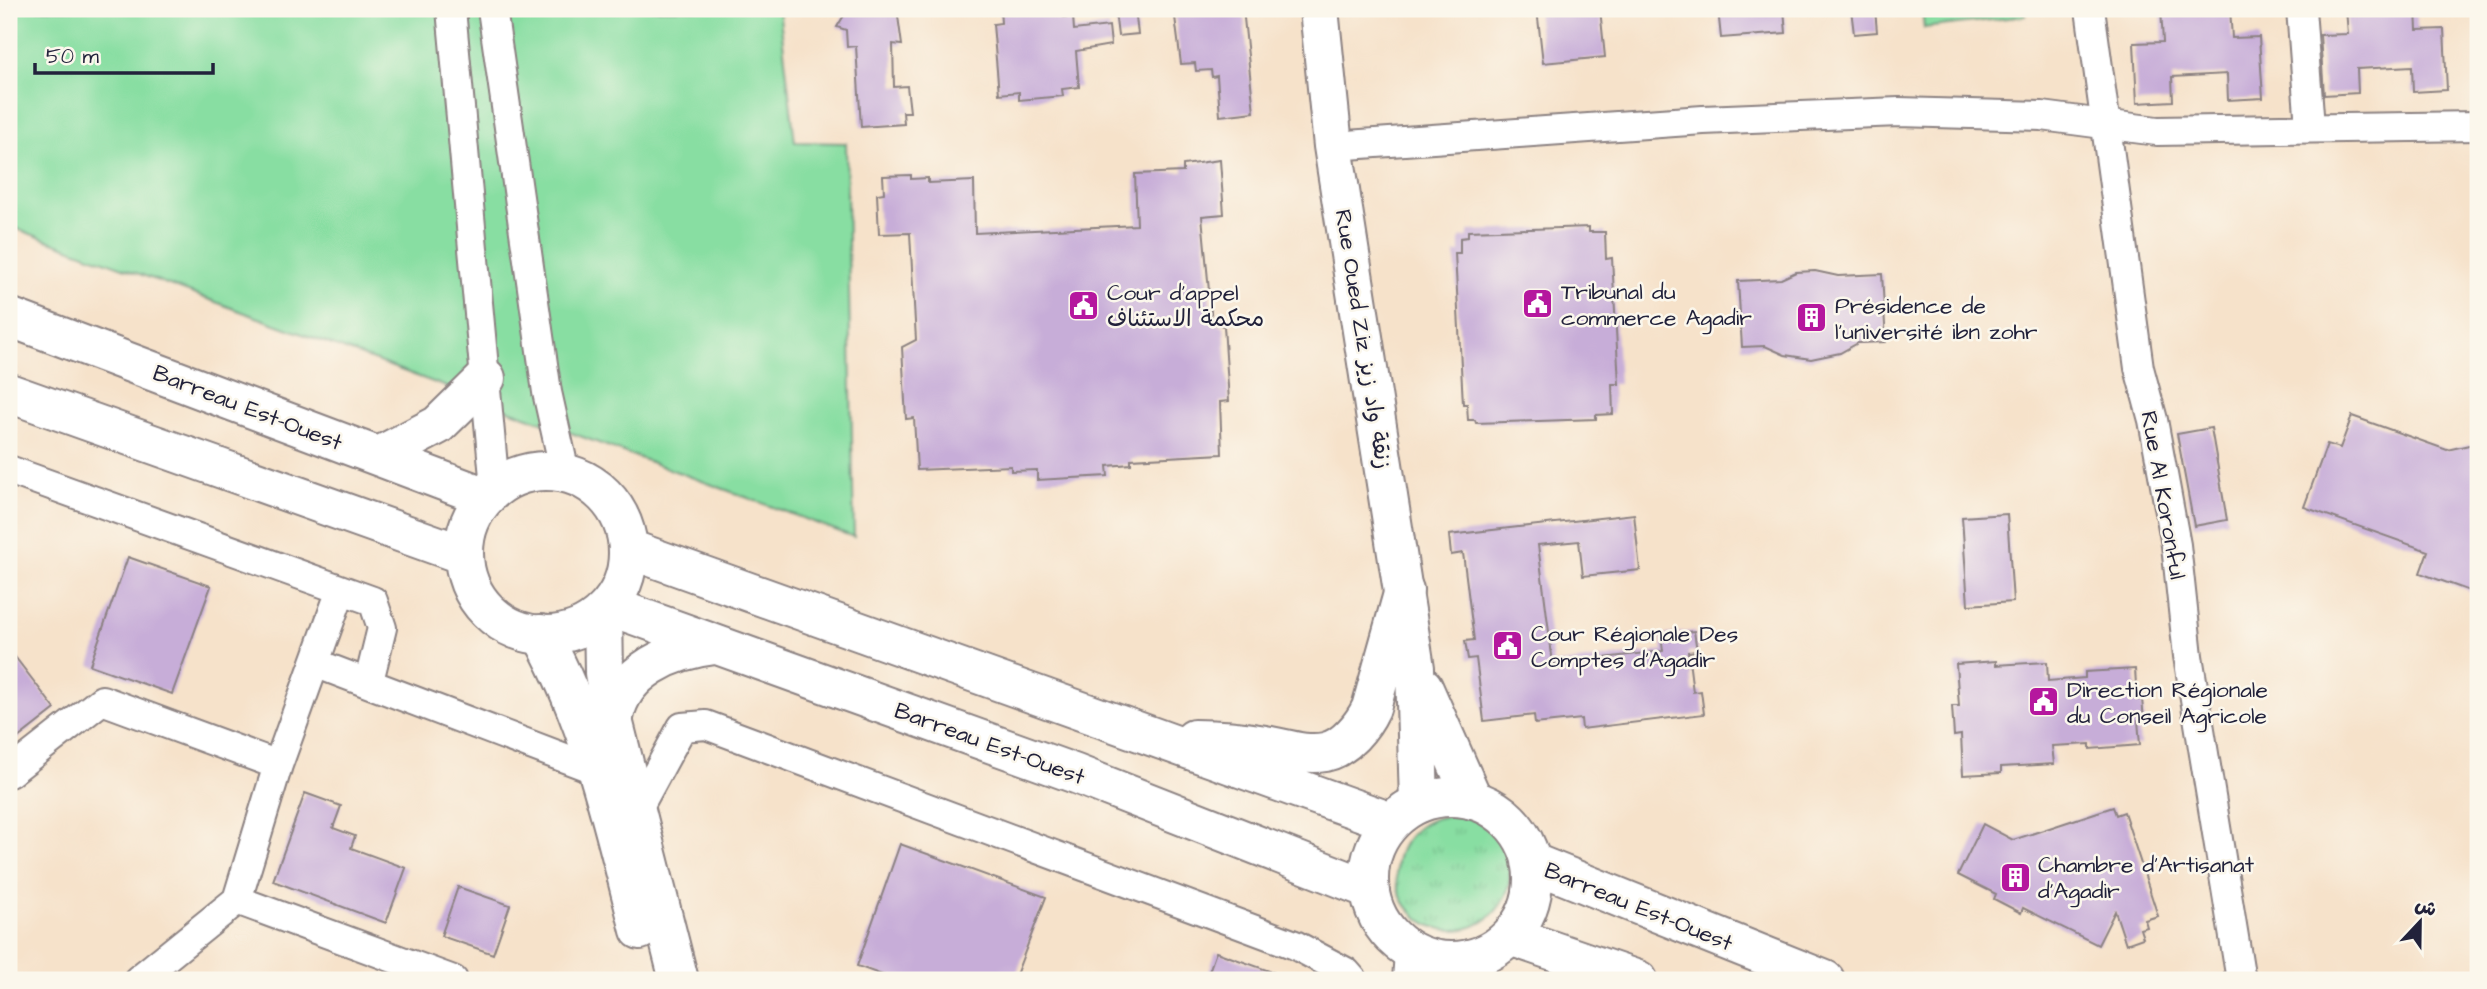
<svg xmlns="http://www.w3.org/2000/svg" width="2487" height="989" viewBox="0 0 2487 989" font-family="'Architects Daughter','Playpen Sans Arabic',sans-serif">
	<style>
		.grass { fill: #88dea2; stroke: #55806e; stroke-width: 2 }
		.park { fill: url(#park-tufts); stroke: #55806e; stroke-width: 2 }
		.building { fill: #c7add8 }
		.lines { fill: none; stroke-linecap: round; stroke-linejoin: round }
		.street-casing { stroke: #8c8282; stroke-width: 32 }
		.secondary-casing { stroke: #8c8282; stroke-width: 42 }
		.primary-casing { stroke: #8c8282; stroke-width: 42 }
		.street { stroke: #fff; stroke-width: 28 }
		.secondary { stroke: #fff; stroke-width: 38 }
		.primary { stroke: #fff; stroke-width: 38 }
		.labels { text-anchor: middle; stroke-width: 5; stroke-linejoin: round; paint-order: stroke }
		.poi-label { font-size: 23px; fill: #22223b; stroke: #fbf7ec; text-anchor: start }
		.street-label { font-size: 23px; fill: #22223b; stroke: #fbf7ec }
	</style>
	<defs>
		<pattern id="park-tufts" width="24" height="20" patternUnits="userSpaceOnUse" patternTransform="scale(1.75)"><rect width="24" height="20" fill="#88dea2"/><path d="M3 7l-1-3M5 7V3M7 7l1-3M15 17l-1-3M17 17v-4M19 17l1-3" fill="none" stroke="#75be8c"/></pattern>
	</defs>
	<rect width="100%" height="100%" fill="#fbf7ec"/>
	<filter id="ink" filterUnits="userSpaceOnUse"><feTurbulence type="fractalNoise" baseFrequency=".0143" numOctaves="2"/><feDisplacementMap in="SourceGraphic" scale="14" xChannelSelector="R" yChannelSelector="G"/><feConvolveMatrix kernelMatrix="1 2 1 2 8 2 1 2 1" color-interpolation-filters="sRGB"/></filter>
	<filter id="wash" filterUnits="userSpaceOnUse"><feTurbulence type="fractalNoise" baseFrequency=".00686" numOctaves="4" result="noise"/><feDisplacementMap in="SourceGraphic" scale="28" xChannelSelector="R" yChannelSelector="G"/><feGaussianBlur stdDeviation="1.57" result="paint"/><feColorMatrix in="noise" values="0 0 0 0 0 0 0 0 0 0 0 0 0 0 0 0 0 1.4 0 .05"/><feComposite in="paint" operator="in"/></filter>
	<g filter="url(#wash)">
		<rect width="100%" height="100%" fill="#f6e2ca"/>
		<path class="grass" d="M 9,9 L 779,9 L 795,142 L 846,143 L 854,537 L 9,226 Z
			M 1922,9 L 2024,9 L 2025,16 L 1924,28 Z"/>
		<path class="park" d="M1396 873a57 57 0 1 1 114 0a57 57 0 1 1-114 0Z"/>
		<g id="blocks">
			<path class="building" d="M 848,9 L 897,9 L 902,45 L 893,44 L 894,87 L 907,86 L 910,112 L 903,112 L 904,124 L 861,127 L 856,46 L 847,47 L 846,30 L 837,27 Z
				M 1000,9 L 1064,9 L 1064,17 L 1073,16 L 1074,30 L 1109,26 L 1111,45 L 1076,51 L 1079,87 L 1062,89 L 1063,96 L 1019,100 L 1019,92 L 999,94 L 993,24 L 1001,23 Z
				M 1135,9 L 1138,34 L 1118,36 L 1115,11 Z
				M 1174,9 L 1243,9 L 1254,112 L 1220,116 L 1217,76 L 1212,77 L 1211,70 L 1196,71 L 1195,63 L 1181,64 Z
				M 1537,9 L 1600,9 L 1605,57 L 1543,63 Z
				M 1718,9 L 1784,9 L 1786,33 L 1721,38 Z
				M 1851,9 L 1875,9 L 1877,32 L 1854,34 Z
				M 2161,9 L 2230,9 L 2232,38 L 2259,37 L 2263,98 L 2228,100 L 2227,74 L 2172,77 L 2173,101 L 2137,103 L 2134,43 L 2163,42 Z
				M 2346,9 L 2416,9 L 2417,30 L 2444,29 L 2447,90 L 2413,92 L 2412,66 L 2357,69 L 2358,93 L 2324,95 L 2320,35 L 2348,34 Z
				M 1220,160 L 1224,214 L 1202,216 L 1212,323 L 1224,326 L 1229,401 L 1220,402 L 1222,454 L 1131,459 L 1131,464 L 1107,466 L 1108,476 L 1037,480 L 1037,470 L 1011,471 L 1011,466 L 917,470 L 914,418 L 906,419 L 902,347 L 916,340 L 910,233 L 879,234 L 877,194 L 884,193 L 883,176 L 911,175 L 911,179 L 928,178 L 928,183 L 974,181 L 975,233 L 1137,225 L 1135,174 L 1183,172 L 1183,165 Z
				M 1589,227 L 1589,232 L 1605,232 L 1606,259 L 1612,258 L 1619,384 L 1612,384 L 1613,414 L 1596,415 L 1596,419 L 1476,423 L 1475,420 L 1468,420 L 1467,404 L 1463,404 L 1455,253 L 1460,253 L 1460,238 L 1468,237 L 1468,231 Z
				M 1815,271 L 1838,276 L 1882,274 L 1886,342 L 1858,343 L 1840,353 L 1811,359 L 1785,355 L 1765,346 L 1742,347 L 1738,281 L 1781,279 L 1796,272 Z
				M 2352,416 L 2447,450 L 2478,443 L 2478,594 L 2420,573 L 2428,551 L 2304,507 L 2327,444 L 2340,448 Z
				M 2211,428 L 2227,520 L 2194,526 L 2177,434 Z
				M 1634,514 L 1640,570 L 1583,576 L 1579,541 L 1538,545 L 1553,664 L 1663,651 L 1661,635 L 1694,631 L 1697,651 L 1688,652 L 1693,692 L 1701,691 L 1704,714 L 1582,729 L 1581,719 L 1535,724 L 1534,715 L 1484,721 L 1476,658 L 1468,659 L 1465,641 L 1474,640 L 1463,553 L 1451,555 L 1449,535 Z
				M 2007,514 L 2013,602 L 1968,605 L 1962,517 Z
				M 128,557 L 211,586 L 172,694 L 90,665 Z
				M 9,649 L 55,709 L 9,745 Z
				M 1996,661 L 1996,665 L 2047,662 L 2048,681 L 2085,678 L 2085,672 L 2135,669 L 2137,700 L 2142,699 L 2144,720 L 2138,720 L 2140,745 L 2090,749 L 2090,744 L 2052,746 L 2054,764 L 2001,767 L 2001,773 L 1963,775 L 1961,735 L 1954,736 L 1952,706 L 1959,706 L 1956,664 Z
				M 305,793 L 341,806 L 333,828 L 355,836 L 351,848 L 406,868 L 386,923 L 273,881 Z
				M 2113,807 L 2116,815 L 2124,812 L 2158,916 L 2145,920 L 2147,927 L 2140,929 L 2143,938 L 2126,944 L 2115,911 L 2098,945 L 2023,908 L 2021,913 L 1994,899 L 1996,894 L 1958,875 L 1983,824 L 2013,840 Z
				M 900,844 L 1046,897 L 1014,980 L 896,980 L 857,966 Z
				M 458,887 L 510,905 L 493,954 L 441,936 Z
				M 1216,952 L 1289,978 L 1288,980 L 1206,980 Z"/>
		</g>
	</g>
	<g filter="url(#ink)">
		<use href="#blocks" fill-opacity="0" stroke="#8c8282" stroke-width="2"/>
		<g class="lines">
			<defs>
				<path id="street" d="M 451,9 L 495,488
					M 492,9 L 547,392 L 565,473
					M 2090,9 L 2139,368 L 2153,420 L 2176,545 L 2188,656 L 2241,980
					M 2301,9 L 2310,127
					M 1333,146 L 1703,120 L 1899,112 L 2042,116 L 2157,131 L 2478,126
					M 9,470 L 373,601 L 382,628 L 369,681
					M 315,663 L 599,771
					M 9,773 L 102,700 L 278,765
					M 638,808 L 682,727 L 706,725 L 1295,945 L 1346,972 L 1353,980
					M 237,900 L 453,980
					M 138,980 L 237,900 L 278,765 L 341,590"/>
				<path id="secondary" d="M 1319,9 L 1333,146 L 1415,668 L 1419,803
					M 603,612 L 604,673 L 609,704 L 679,980
					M 541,634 C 592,726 614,828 640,930
					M 1423,687 L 1473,800
					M 1412,980 L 1414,953
					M 1459,980 L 1470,959"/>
				<path id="primary" d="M 9,317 L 486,497
					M 9,393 L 464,555
					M 379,456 L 438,425 L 486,378
					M464 553a82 82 0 1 1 164 0a82 82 0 1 1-164 0Z
					M 629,549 L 1391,822
					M 609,606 L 1076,774 L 1369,889
					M 614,717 C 623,670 672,650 715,645
					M 1194,739 C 1218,739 1242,741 1265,745 C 1285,748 1305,756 1325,752 C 1345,748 1363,725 1371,708 L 1404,590
					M1369 879a82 82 0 1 1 164 0a82 82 0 1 1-164 0Z
					M 1531,862 L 1825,980
					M 1510,936 L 1638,980"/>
			</defs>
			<use href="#street" class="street-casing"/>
			<use href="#secondary" class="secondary-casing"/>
			<use href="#primary" class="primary-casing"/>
			<use href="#street" class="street"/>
			<use href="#secondary" class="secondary"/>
			<use href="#primary" class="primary"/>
		</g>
	</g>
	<defs>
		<symbol id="civic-square" viewBox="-11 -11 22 22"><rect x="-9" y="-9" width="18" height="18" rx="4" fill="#b5179e" stroke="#fbf7ec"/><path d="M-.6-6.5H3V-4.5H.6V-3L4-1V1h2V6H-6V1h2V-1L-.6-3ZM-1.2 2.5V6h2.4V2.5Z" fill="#fff"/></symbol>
		<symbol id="building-square" viewBox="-11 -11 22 22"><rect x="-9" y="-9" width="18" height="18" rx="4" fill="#b5179e" stroke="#fbf7ec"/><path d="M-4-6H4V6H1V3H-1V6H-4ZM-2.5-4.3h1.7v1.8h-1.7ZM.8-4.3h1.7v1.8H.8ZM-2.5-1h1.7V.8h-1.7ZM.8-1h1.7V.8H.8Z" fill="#fff"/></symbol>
	</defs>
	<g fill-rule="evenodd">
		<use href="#civic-square" x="1520" y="286" width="35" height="35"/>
		<use href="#civic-square" x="1066" y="288" width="35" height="35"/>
		<use href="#building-square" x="1794" y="300" width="35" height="35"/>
		<use href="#civic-square" x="1490" y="628" width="35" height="35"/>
		<use href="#civic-square" x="2026" y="684" width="35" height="35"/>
		<use href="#building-square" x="1998" y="860" width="35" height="35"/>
	</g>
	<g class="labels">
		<g class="poi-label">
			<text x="1561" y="299">Tribunal du<tspan x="1561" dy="26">commerce Agadir</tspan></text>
			<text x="1107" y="300">Cour d'appel<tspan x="1107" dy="26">محكمة الاستئناف</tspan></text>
			<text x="1835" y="313">Présidence de<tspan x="1835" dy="26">l'université ibn zohr</tspan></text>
			<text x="1531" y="641">Cour Régionale Des<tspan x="1531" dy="26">Comptes d'Agadir</tspan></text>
			<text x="2067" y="697">Direction Régionale<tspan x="2067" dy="26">du Conseil Agricole</tspan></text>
			<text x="2038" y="872">Chambre d'Artisanat<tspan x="2038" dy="26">d'Agadir</tspan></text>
		</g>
		<g class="street-label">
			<text transform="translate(1364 339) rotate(81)" y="8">Rue Oued Ziz زنقة واد زيز</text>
			<text transform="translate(248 407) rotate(21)" y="8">Barreau Est-Ouest</text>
			<text transform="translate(2164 495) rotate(80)" y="8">Rue Al Koronful</text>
			<text transform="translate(990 743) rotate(20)" y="8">Barreau Est-Ouest</text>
			<text transform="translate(1639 906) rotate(22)" y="8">Barreau Est-Ouest</text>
		</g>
	</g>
	<rect width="2487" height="989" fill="none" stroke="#fbf7ec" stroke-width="35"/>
	<g transform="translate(2420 922) rotate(22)" stroke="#fbf7ec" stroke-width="5" paint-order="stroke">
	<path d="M0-5L12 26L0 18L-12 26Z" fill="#22223b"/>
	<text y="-10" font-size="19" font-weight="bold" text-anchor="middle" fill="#22223b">ش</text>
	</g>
	<path d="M35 63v10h178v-10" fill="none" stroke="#22223b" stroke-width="3.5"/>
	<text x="46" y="63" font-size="21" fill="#22223b" stroke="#fbf7ec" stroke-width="5" paint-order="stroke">50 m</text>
</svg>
